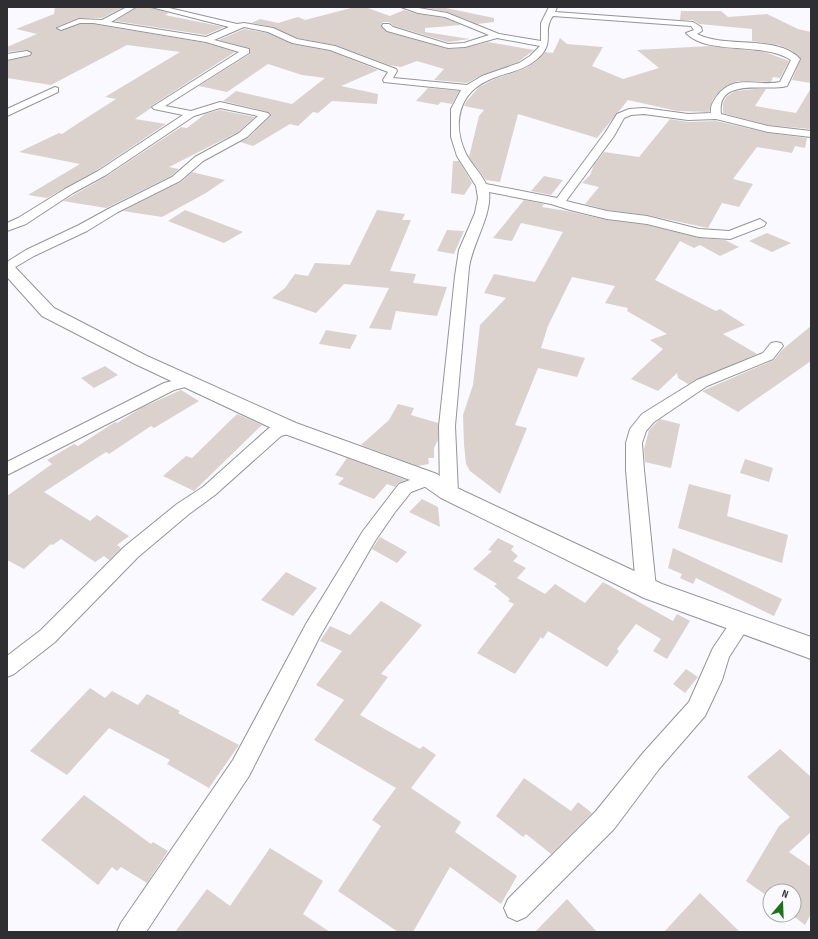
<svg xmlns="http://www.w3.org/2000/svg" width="818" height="939" viewBox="0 0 818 939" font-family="'Sofia Sans Condensed',sans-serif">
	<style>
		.building { fill: #dbd2cd }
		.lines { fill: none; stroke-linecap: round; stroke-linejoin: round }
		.minor-casing { stroke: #95949c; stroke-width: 2 }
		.tertiary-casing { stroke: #95949c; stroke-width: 2 }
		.minor { fill: #fff; fill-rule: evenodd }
		.tertiary { fill: #fff; fill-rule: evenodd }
	</style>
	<rect width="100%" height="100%" fill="#f9f9ff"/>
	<path class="building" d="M 55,7 L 124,7 L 102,18 L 78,18 L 56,27 L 60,31 L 80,24 L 93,24 L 206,43 L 235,52 L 151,106 L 151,108 L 135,119 L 166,124 L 97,170 L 47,198 L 28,195 L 80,164 L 19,152 L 59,133 L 62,134 L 77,124 L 116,99 L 105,97 L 180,52 L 127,45 L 51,85 L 7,78 L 7,61 L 30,56 L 32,53 L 27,50 L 7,52 L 7,47 L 37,34 L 16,29 L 54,14 Z
		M 137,7 L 150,7 L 169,13 L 165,15 L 224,27 L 206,35 L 115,21 Z
		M 355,7 L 365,7 L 390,16 L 404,10 L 418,14 L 445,18 L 461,25 L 425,28 L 425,32 L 470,39 L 448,42 L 394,26 L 389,22 L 383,22 L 381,25 L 387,32 L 448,49 L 465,48 L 488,42 L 534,50 L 518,62 L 482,75 L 467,83 L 434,80 L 444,69 L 417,61 L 401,67 L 389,65 L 335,45 L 297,38 L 273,27 L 251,23 L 260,19 L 278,23 L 298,17 L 305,20 Z
		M 422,7 L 441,7 L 494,18 L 494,22 L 477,24 L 447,12 Z
		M 681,11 L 721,11 L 728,17 L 767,14 L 798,29 L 811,32 L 811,83 L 792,80 L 801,59 L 791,50 L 779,45 L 752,41 L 752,29 L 699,24 L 693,20 L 680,20 Z
		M 244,29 L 268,33 L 292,44 L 330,51 L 378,70 L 341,86 L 378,94 L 377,104 L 332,101 L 318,113 L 313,112 L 298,126 L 290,124 L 253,146 L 240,142 L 248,138 L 271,116 L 271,114 L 268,112 L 223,101 L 236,91 L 292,104 L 325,78 L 302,75 L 268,64 L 227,92 L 199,86 L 250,54 L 249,48 L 219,40 Z
		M 560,38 L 567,44 L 603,47 L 592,66 L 623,79 L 659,68 L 637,50 L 710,46 L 765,52 L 789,61 L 780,78 L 773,77 L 771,82 L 738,81 L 723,88 L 713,99 L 709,112 L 677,111 L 628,100 L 597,138 L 518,114 L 500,182 L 486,180 L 469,157 L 479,116 L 484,110 L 464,106 L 466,102 L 479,87 L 495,79 L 526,68 L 537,61 L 545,52 L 553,53 Z
		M 428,88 L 459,91 L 452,104 L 441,102 L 438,105 L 416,101 Z
		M 811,88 L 810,129 L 768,125 L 723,113 L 723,103 L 727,96 L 735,91 L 756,89 L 766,89 L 755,106 L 796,113 Z
		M 220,110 L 255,117 L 238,132 L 169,167 L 179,169 L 171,176 L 106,208 L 63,201 L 107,176 L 181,127 L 187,128 L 205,114 Z
		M 670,119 L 688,122 L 716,121 L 768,133 L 807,138 L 805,148 L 795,146 L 792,153 L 757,147 L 733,179 L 753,184 L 739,207 L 722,203 L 708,228 L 647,215 L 607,210 L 585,204 L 599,187 L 582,183 L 590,175 L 594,165 L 604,152 L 639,157 Z
		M 453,161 L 459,161 L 472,183 L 464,195 L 451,193 Z
		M 192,172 L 225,180 L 206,193 L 162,217 L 123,211 L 181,182 Z
		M 544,176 L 563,180 L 551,195 L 531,191 Z
		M 524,200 L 544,204 L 542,207 L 567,211 L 607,220 L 647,225 L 699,238 L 725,240 L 739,247 L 720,256 L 700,245 L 694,248 L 680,241 L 655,280 L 716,311 L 720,309 L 745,325 L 723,334 L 757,354 L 688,384 L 678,378 L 677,373 L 658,391 L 631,379 L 663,349 L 650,340 L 667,334 L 627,311 L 628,308 L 605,303 L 615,286 L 572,277 L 548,326 L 541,348 L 585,358 L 577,377 L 538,368 L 515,425 L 527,428 L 500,494 L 470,471 L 466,464 L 464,444 L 463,415 L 473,385 L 480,325 L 506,298 L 484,293 L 494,274 L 535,282 L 563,232 L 521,223 L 512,241 L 493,238 Z
		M 185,210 L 243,232 L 224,243 L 168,221 Z
		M 377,210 L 405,214 L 402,220 L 411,220 L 390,271 L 416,274 L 413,283 L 447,287 L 437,316 L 396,311 L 391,330 L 369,328 L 389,288 L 344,284 L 316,313 L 272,298 L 285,288 L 295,274 L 308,276 L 315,263 L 350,265 Z
		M 447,230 L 464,231 L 454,254 L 437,251 Z
		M 767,233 L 791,243 L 772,252 L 749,241 Z
		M 811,326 L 811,361 L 738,412 L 702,391 L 774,360 L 783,349 Z
		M 326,330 L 357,335 L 350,349 L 319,344 Z
		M 105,366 L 118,375 L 94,388 L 81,378 Z
		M 181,390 L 199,401 L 154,428 L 151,426 L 109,454 L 106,452 L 44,492 L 90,521 L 97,515 L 129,536 L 117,545 L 121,548 L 109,560 L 104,556 L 95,562 L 61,539 L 53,545 L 51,544 L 24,569 L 7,560 L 7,496 L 52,464 L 47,460 L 74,444 L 78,446 L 115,422 L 117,423 L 141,408 Z
		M 398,404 L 414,408 L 411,415 L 438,423 L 438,440 L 434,448 L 434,458 L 428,458 L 429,464 L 418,466 L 361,445 L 389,420 Z
		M 237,414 L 262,425 L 194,491 L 163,476 L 186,456 L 192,458 Z
		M 660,419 L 680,424 L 671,468 L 645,462 L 644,449 L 649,430 Z
		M 347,458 L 406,480 L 398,483 L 395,487 L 387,484 L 374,499 L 338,484 L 344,478 L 335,475 Z
		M 745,459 L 773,468 L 769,482 L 740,473 Z
		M 689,484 L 731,495 L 727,516 L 788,535 L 782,563 L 678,528 Z
		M 422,499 L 438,507 L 440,527 L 409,512 Z
		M 380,537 L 407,552 L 397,563 L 372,549 Z
		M 498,538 L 514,546 L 511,550 L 518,556 L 513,561 L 526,568 L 517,578 L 545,594 L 555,584 L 585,603 L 603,582 L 673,621 L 677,614 L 690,621 L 667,659 L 653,651 L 661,639 L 636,624 L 617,649 L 619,651 L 607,667 L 548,631 L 543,639 L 541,637 L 515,674 L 477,653 L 514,604 L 508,601 L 510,599 L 494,586 L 497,584 L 473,569 L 492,551 L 488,550 Z
		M 673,548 L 782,599 L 774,616 L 696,578 L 693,584 L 680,578 L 682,574 L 668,568 Z
		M 286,572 L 317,588 L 293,616 L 261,600 Z
		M 381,601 L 422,625 L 381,674 L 388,677 L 360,715 L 420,749 L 423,746 L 436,755 L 411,788 L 461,822 L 455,832 L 517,876 L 501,904 L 450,867 L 413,932 L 398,932 L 338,891 L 381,826 L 372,820 L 396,788 L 314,740 L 344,700 L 316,685 L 342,651 L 320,641 L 330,626 L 350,635 Z
		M 686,669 L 698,677 L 685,693 L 673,684 Z
		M 90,688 L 105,698 L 112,691 L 138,705 L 147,694 L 180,711 L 178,713 L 239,745 L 209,788 L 167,764 L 170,760 L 109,728 L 67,775 L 30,751 Z
		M 780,749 L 811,777 L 811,832 L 789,852 L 811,867 L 811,914 L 805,925 L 792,915 L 794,915 L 794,891 L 770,891 L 770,898 L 746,881 L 779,826 L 790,817 L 747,777 Z
		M 524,778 L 571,811 L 578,802 L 592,813 L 551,854 L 526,834 L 523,837 L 496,816 Z
		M 84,795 L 151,844 L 153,842 L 168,851 L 147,883 L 121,867 L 117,871 L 112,867 L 98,885 L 41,840 Z
		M 270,848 L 323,881 L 303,914 L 330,932 L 175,932 L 207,889 L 230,906 Z
		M 700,893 L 740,932 L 664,932 Z
		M 567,899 L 597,932 L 535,932 Z"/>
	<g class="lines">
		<defs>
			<path id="minor" d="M 127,7 L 136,7 L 111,22 L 206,37 L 229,27 L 151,7 L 165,7 L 237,24 L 244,23 L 273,28 L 297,39 L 335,46 L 396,69 L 397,71 L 393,78 L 467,85 L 482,76 L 519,63 L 530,56 L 540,46 L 497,38 L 465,47 L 448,48 L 387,31 L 382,26 L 383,24 L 389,24 L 393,27 L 448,44 L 464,43 L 489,35 L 445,17 L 418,13 L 401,7 L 413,7 L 447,13 L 499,34 L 541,41 L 541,23 L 549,7 L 557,7 L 555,12 L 693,22 L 701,27 L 702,31 L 697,34 C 726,49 778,34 800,59 L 787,86 C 767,92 716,76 721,114 L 768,126 L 811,131 L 811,137 L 768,132 L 716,119 L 688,120 L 644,114 L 631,115 L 624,118 L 614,136 L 566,201 L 607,211 L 647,216 L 699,229 L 729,231 L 760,219 L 766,223 L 764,226 L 730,239 L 699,237 L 647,224 L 607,219 L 570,210 L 551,204 L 489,192 C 492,215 473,242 469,267 L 455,426 L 458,493 L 455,497 L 449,499 L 443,497 L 440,493 L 439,426 L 455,276 L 459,250 L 475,213 L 478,198 L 476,186 L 457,156 L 451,137 L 451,109 L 461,90 L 384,82 L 383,80 L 388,72 L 330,50 L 292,43 L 268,32 L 244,27 L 214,40 L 249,49 L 249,53 L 165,106 L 191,111 L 220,102 L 268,113 L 270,115 L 268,117 L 247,137 L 203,161 L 180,181 L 118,212 L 87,231 L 34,256 L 7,272 L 7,262 L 26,250 L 79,225 L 110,208 L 172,177 L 195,157 L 239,133 L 258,116 L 220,108 L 194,116 L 106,175 L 73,193 L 26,224 L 7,231 L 7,223 L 18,218 L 65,189 L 98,171 L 183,115 L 154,109 L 152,107 L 239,52 L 206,42 L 93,23 L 80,23 L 61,30 L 57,28 L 79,19 L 102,20 ZM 553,16 L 691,26 L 694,30 L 686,33 C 708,56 761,41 791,60 L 780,82 C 758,87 734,73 717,96 C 713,101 710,107 711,113 L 688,114 L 644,108 L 629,109 L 617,114 L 605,133 L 557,198 L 486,184 C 481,173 472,165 466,154 C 452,125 458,93 489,80 C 504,73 523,71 536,60 C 557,43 541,32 553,16 Z
				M 27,51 L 31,53 L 30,55 L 7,60 L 7,54 Z
				M 55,87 L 58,88 L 58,92 L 7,116 L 7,109 Z
				M 776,342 L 781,343 L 783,346 L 773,359 L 707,386 L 654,422 L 646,431 L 642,443 L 644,470 L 656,588 L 653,593 L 646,596 L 639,593 L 636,588 L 626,470 L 626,443 L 630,429 L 642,414 L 697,380 L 763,353 L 771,343 Z
				M 188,377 L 193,379 L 196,382 L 193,385 L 174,390 L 7,475 L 7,462 L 164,383 Z
				M 289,423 L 295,424 L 297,428 L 295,432 L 281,436 L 215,495 L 189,514 L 138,557 L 55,642 L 14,674 L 7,677 L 7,656 L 41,630 L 124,547 L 177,504 L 203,487 L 269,428 Z
				M 429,473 L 435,475 L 438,479 L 435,483 L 411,492 L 395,512 L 375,541 L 320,636 L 249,776 L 146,932 L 117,932 L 121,923 L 233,760 L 306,624 L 363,531 L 399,484 Z
				M 741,615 L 748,617 L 751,623 L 729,657 L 722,680 L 705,716 L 659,769 L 614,829 L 526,917 L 517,921 L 508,917 L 504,908 L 508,899 L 596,811 L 643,753 L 689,702 L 713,648 L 734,617 Z"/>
			<path id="tertiary" d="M 7,263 L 13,265 L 54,308 L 147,356 L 296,423 L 437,474 L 457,488 L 662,584 L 811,637 L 811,659 L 644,598 L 441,498 L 421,484 L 282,433 L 135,364 L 42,316 L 7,277 Z"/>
		</defs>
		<use href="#minor" class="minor-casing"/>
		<use href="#tertiary" class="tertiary-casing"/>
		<use href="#minor" class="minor"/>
		<use href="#tertiary" class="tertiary"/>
	</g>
	<rect width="818" height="939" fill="none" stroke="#2f2e32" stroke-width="16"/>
	<g transform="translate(782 903) rotate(19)"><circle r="19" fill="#f9f9ff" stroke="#a8a8ad"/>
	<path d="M0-3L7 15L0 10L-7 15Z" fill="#1f721a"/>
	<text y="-6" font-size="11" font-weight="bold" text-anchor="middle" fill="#2f2e32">N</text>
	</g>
</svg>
